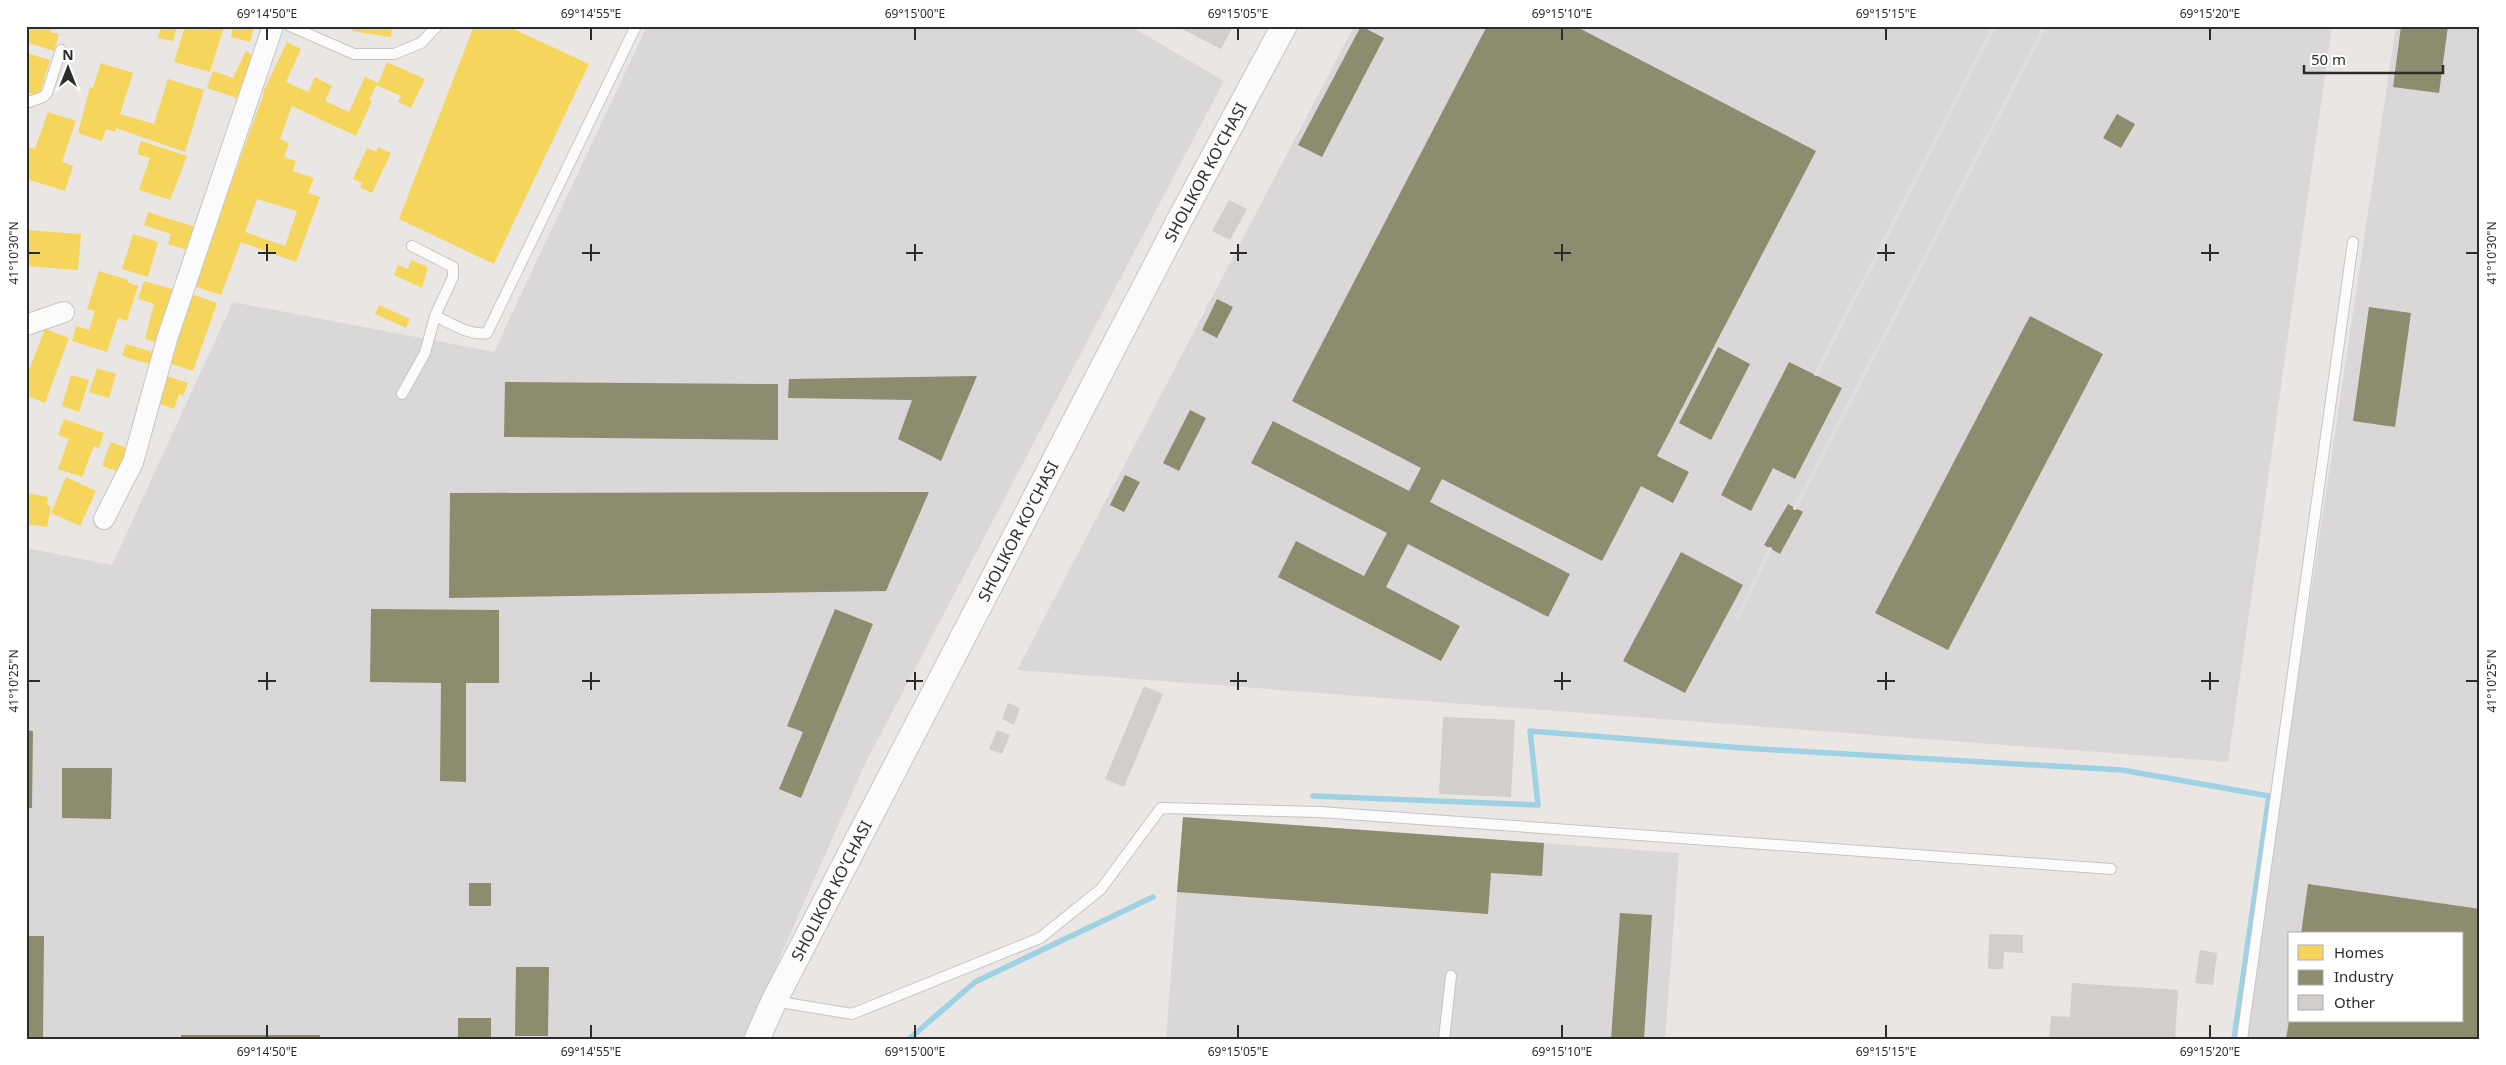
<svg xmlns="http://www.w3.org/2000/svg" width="2506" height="1065" viewBox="0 0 2506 1065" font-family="'Noto Sans',sans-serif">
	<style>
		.industrial { fill: #dad7d9; fill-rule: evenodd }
		.homes { fill: #f6d55c; fill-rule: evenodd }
		.industry { fill: #8c8c6e }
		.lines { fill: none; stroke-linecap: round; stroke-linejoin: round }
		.stream { stroke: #9ed1e3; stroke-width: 5.5 }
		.building { fill: #d1cecc }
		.service-casing { stroke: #c6c4c5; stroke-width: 12 }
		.minor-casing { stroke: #c6c4c5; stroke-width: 22 }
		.tertiary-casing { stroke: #c6c4c5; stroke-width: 27 }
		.service { stroke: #fcfbfb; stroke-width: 10 }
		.minor { stroke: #fcfbfb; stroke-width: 20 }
		.tertiary { stroke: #fcfbfb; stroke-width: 25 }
		.rail { stroke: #dedee0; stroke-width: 4 }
		.ticks { fill: none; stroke: #2c2c2c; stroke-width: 2 }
		.labels { text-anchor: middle; stroke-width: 5; stroke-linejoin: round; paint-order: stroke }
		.street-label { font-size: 16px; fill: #2c2c2c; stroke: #fff }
		.neatline { fill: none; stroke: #2c2c2c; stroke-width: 2 }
		.ticks-label { font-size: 12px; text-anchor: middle; fill: #2c2c2c }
	</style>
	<rect width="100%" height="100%" fill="#e9e6e3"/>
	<path class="industrial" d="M 647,26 L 1130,26 L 1224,81 L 865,764 L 744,1039 L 26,1039 L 26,548 L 112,565 L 233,302 L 494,352 Z
		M 1354,26 L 2332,26 L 2228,762 L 1017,670 Z
		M 2396,26 L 2480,26 L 2480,1039 L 2244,1039 ZM 2290,934 L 2462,934 L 2462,1021 L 2290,1021 Z
		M 1183,817 L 1679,853 L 1665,1039 L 1166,1039 Z"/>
	<path class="homes" d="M 26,26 L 52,26 L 50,32 L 59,34 L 54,51 L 26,42 Z
		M 161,26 L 177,26 L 173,41 L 158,38 Z
		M 185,26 L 224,26 L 210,72 L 174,62 Z
		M 233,26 L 254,26 L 250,42 L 231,37 Z
		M 353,26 L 392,26 L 391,37 L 352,31 Z
		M 474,26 L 507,26 L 589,64 L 494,264 L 399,219 Z
		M 287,42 L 301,49 L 286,82 L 308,92 L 315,77 L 332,86 L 325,101 L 349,112 L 365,77 L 378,83 L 387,62 L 425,79 L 411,108 L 398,102 L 401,96 L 376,85 L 369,100 L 372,101 L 356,136 L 292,106 L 280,139 L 289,143 L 284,157 L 296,161 L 293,171 L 314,178 L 308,193 L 320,197 L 296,262 L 241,242 L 221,295 L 194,286 L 264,93 L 263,92 ZM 257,199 L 297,211 L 285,246 L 245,232 Z
		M 246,51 L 257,57 L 244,84 L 242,83 L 237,98 L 207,88 L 213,71 L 233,78 Z
		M 26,53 L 50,60 L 39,96 L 26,92 Z
		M 101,63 L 133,73 L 120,114 L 154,124 L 168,79 L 204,90 L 185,152 L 116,128 L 115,132 L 106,129 L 102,141 L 78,133 L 90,87 L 93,88 Z
		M 48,112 L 76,121 L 62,162 L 73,166 L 65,191 L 26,179 L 26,155 L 29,147 L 35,149 Z
		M 141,141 L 187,156 L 170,200 L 139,190 L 150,158 L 137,154 Z
		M 378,147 L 391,153 L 372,193 L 360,187 L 362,183 L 353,179 L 367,148 L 376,152 Z
		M 148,212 L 198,228 L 190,251 L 168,244 L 171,234 L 144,225 Z
		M 26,230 L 81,234 L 78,270 L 26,266 Z
		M 133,234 L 158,242 L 148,277 L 122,269 Z
		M 411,260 L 428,267 L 422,288 L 394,275 L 398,265 L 408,269 Z
		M 99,271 L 128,280 L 127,282 L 138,286 L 127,321 L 118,318 L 107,352 L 72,341 L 76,326 L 89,330 L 95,311 L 87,309 Z
		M 144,281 L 175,290 L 159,343 L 145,339 L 154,304 L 138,299 Z
		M 192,294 L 217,303 L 193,371 L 168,363 Z
		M 379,305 L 410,319 L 406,328 L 375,314 Z
		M 45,329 L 69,338 L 45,403 L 26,395 L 26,378 Z
		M 126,344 L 156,353 L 152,365 L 122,356 Z
		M 97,368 L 116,374 L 109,398 L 89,392 Z
		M 71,375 L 89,380 L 79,412 L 62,406 Z
		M 167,376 L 188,383 L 183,396 L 179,394 L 174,409 L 158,403 Z
		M 64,419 L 104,433 L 99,448 L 94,446 L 82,477 L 58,469 L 69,439 L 58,435 Z
		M 111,442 L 130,449 L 122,473 L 102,466 Z
		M 66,477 L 96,491 L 80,526 L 51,513 Z
		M 26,493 L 48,497 L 47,505 L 51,506 L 47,527 L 26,524 Z"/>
	<path class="industry" d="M 1361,26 L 1384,38 L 1322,157 L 1298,145 Z
		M 1487,26 L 1575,26 L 1816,151 L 1657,456 L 1689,472 L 1673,503 L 1641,486 L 1602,561 L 1442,479 L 1430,502 L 1570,574 L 1548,617 L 1408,544 L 1386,587 L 1460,626 L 1441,661 L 1278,577 L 1296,541 L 1364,576 L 1387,533 L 1251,463 L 1273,421 L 1409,491 L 1421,468 L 1292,401 Z
		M 2401,26 L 2448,26 L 2439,93 L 2393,87 Z
		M 2117,114 L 2135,124 L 2121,148 L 2103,138 Z
		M 1217,299 L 1233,307 L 1217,338 L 1202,330 Z
		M 2369,307 L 2411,313 L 2395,427 L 2353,421 Z
		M 2030,316 L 2103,354 L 1948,650 L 1875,613 Z
		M 1718,347 L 1750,364 L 1711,440 L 1679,423 Z
		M 1789,362 L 1842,388 L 1795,479 L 1773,468 L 1751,511 L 1721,495 Z
		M 977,376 L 941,461 L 898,439 L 912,400 L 788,398 L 789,379 Z
		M 505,382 L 778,384 L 778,440 L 504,437 Z
		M 1190,410 L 1206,418 L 1179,471 L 1163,463 Z
		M 1125,475 L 1140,482 L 1124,512 L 1110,505 Z
		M 929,492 L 886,591 L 449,598 L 450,493 Z
		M 1788,504 L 1803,512 L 1780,554 L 1764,545 Z
		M 1681,552 L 1743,585 L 1685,693 L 1623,661 Z
		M 371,609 L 499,610 L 499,683 L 466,683 L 466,782 L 440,781 L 441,683 L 370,682 Z
		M 835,609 L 873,624 L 801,798 L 779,789 L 803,732 L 787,726 Z
		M 26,730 L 33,731 L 32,808 L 26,808 Z
		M 62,768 L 112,768 L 111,819 L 62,818 Z
		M 1183,817 L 1544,843 L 1542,876 L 1491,873 L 1488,914 L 1177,892 Z
		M 469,883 L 491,883 L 491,906 L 469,906 Z
		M 2308,884 L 2480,909 L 2480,1039 L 2286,1039 L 2289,1021 L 2462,1021 L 2462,934 L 2301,934 Z
		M 1620,913 L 1652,915 L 1644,1039 L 1611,1039 Z
		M 26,936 L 44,936 L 43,1039 L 26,1039 Z
		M 516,967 L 549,967 L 548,1036 L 515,1036 Z
		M 458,1018 L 491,1018 L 491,1039 L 458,1039 Z
		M 181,1035 L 320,1035 L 320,1039 L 181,1039 Z"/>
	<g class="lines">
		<path class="stream" d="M 1313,796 L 1538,805 L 1530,731 L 1743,748 L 2122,770 L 2269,796 L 2234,1039
			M 909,1039 L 975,982 L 1153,897"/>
	</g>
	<path class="building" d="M 1176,26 L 1233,26 L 1221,49 Z
		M 1229,200 L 1247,209 L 1230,240 L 1212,231 Z
		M 1144,686 L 1163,694 L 1124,787 L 1105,779 Z
		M 1008,703 L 1020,708 L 1014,725 L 1002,719 Z
		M 1443,717 L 1515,720 L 1511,797 L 1439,794 Z
		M 997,730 L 1010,735 L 1002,754 L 989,749 Z
		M 1989,934 L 2023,935 L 2023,953 L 2004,952 L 2003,969 L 1988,969 Z
		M 2200,950 L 2217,953 L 2213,985 L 2195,983 Z
		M 2072,983 L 2178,990 L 2175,1039 L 2049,1039 L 2051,1016 L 2070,1017 Z"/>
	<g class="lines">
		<defs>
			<path id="service" d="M 290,26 L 354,54 L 394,54 L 421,43 L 437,26
				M 26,103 L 43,97 L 47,93 L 61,50
				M 412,246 L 453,267 L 453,277 L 435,316 C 451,323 469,336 487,333 L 636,26
				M 402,394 L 425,353 L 435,316
				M 774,1001 L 852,1014 L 1040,938 L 1101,889 L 1161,808 L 1320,812 L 2111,869
				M 1444,1039 L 1451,976
				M 2242,1039 L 2353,242"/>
			<path id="minor" d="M 26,325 L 64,312
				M 104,519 L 133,462 L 167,339 L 273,26"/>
			<g id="tertiary">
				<path id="s1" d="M 757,1039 L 774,1001 L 1180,219 L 1284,26"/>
			</g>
		</defs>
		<use href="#service" class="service-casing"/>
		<use href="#minor" class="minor-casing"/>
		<use href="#tertiary" class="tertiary-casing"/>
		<use href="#service" class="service"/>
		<use href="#minor" class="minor"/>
		<use href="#tertiary" class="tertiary"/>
		<path class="rail" d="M 1816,374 L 1994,26
			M 1795,508 L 2045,26
			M 1738,617 L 1770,549"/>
	</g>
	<path class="ticks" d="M 267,28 L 267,40M 591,28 L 591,40M 915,28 L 915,40M 1238,28 L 1238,40M 1562,28 L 1562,40M 1886,28 L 1886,40M 2210,28 L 2210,40M 267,244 L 267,261M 591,244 L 591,261M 915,244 L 915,261M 1238,244 L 1238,261M 1562,244 L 1562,261M 1886,244 L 1886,261M 2210,244 L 2210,261M 28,253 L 40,253M 258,253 L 276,253M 582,253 L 600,253M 906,253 L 923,253M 1230,253 L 1247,253M 1554,253 L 1571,253M 1877,253 L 1895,253M 2201,253 L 2219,253M 2466,253 L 2478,253M 267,672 L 267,690M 591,672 L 591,690M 915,672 L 915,690M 1238,672 L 1238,690M 1562,672 L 1562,690M 1886,672 L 1886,690M 2210,672 L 2210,690M 28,681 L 40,681M 258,681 L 276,681M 582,681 L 600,681M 906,681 L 923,681M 1230,681 L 1247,681M 1554,681 L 1571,681M 1877,681 L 1895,681M 2201,681 L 2219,681M 2466,681 L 2478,681M 267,1025 L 267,1038M 591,1025 L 591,1038M 915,1025 L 915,1038M 1238,1025 L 1238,1038M 1562,1025 L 1562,1038M 1886,1025 L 1886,1038M 2210,1025 L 2210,1038"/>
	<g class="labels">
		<g class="street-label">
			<text dy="6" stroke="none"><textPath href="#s1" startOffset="976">SHOLIKOR KO'CHASI</textPath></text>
			<text dy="6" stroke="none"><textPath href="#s1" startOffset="571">SHOLIKOR KO'CHASI</textPath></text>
			<text dy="6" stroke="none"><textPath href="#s1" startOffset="166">SHOLIKOR KO'CHASI</textPath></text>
		</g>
	</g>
	<rect width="2506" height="1065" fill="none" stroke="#ffffff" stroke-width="55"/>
	<rect x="2288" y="932" width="175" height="90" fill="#ffffff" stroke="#ababab"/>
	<rect x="2298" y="945" width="25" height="15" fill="#f6d55c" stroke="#ababab"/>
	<text x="2334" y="958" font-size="15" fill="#2c2c2c">Homes</text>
	<rect x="2298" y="970" width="25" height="15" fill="#8c8c6e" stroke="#ababab"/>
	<text x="2334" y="982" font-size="15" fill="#2c2c2c">Industry</text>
	<rect x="2298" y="995" width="25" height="15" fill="#d1cecc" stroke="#ababab"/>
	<text x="2334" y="1008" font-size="15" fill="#2c2c2c">Other</text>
	<g transform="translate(68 68)" stroke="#ffffff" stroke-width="4" paint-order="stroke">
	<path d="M0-4L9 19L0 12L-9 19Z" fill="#2c2c2c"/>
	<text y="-8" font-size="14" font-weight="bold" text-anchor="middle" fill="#2c2c2c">N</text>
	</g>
	<path d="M2304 65v8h139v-8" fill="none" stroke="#2c2c2c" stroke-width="2.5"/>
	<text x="2311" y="65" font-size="15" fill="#2c2c2c" stroke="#ffffff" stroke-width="4" paint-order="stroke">50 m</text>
	<rect x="28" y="28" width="2450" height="1010" class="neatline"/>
	<g class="ticks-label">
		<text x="267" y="18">69°14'50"E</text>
		<text x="591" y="18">69°14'55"E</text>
		<text x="915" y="18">69°15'00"E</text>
		<text x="1238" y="18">69°15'05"E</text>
		<text x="1562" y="18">69°15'10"E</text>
		<text x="1886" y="18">69°15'15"E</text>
		<text x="2210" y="18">69°15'20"E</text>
		<text transform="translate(14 253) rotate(-90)" y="4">41°10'30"N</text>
		<text transform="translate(2492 253) rotate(-90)" y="4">41°10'30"N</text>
		<text transform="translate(14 681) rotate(-90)" y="4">41°10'25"N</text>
		<text transform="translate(2492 681) rotate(-90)" y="4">41°10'25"N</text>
		<text x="267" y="1056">69°14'50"E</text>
		<text x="591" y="1056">69°14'55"E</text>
		<text x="915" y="1056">69°15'00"E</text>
		<text x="1238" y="1056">69°15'05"E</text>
		<text x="1562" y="1056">69°15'10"E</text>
		<text x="1886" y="1056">69°15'15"E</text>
		<text x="2210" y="1056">69°15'20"E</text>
	</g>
</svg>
